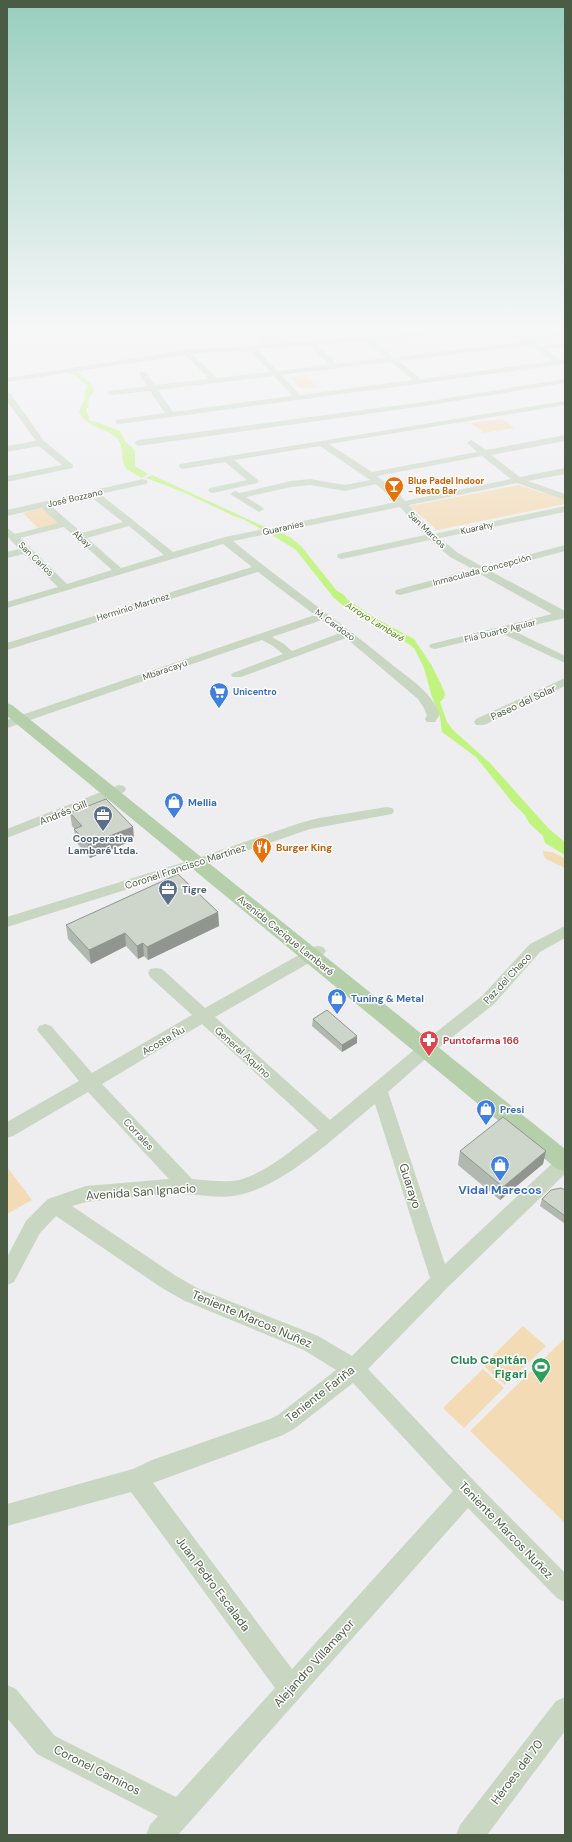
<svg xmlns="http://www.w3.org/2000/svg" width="572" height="1842" viewBox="0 0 572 1842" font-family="'DM Sans',sans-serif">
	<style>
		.green { fill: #f3dbb6 }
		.water { fill: #c1f47f }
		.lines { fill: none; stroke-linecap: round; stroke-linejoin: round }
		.minor { fill: #c8d6c2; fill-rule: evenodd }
		.major { fill: #b4cfaa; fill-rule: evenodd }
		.wall { fill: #b1b8af }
		.shaded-wall { fill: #90968f }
		.building { fill: #ced6cc; stroke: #90968f }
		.labels { text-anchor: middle; stroke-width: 3; stroke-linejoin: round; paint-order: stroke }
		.far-food-label { font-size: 9px; font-weight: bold; fill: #c56008; stroke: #fff; text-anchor: start }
		.far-street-label { font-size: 9px; fill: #4b5c44; stroke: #fff }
		.far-water-label { font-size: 9px; font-style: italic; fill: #4c8205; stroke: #fff }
		.far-shop-label { font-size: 9px; font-weight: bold; fill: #366cbe; stroke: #fff; text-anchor: start }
		.street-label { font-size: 10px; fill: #4b5c44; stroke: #fff }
		.shop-label { font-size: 10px; font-weight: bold; fill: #366cbe; stroke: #fff; text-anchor: start }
		.service-label { font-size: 10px; font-weight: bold; fill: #4e5e75; stroke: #fff }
		.food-label { font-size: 10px; font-weight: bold; fill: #c56008; stroke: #fff; text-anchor: start }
		.health-label { font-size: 10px; font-weight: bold; fill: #be3a42; stroke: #fff; text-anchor: start }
		.near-street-label { font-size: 12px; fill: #4b5c44; stroke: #fff }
		.near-shop-label { font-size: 12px; font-weight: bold; fill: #366cbe; stroke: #fff }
		.near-leisure-label { font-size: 12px; font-weight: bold; fill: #27864d; stroke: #fff; text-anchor: end }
	</style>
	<rect width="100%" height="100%" fill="#eeedf0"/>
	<path class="green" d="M 281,335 L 287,342 L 261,344 L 256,336 Z
		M 306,375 L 317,387 L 301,388 L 290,377 Z
		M 502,419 L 515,428 L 484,433 L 471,423 Z
		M 519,485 L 565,500 L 565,504 L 437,530 L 410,506 Z
		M 44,508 L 60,524 L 38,528 L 23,513 Z
		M 543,851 L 552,852 L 565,858 L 565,868 L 546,859 L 544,856 Z
		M 7,1167 L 32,1200 L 7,1214 Z
		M 523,1326 L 546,1346 L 505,1385 L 483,1365 Z
		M 565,1338 L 565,1523 L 470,1431 Z
		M 483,1369 L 504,1388 L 464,1428 L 443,1408 Z"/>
	<path class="water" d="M 76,370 L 91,384 L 94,390 L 88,401 L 89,407 L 86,409 L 90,420 L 120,431 L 125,441 L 135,450 L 135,466 L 148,474 L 142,478 C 137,475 130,472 126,468 C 118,456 128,447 113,435 C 102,427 83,426 79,411 L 85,398 L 84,394 L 87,386 L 76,376 L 65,372 Z
		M 152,475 L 267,528 L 261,529 L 245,520 L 234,516 L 183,492 L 146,478 Z
		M 278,531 L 290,537 L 301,546 L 337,591 L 343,594 L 348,600 L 375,618 L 414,639 L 432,666 L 441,684 L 445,694 L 444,698 L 440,702 L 447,722 L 453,730 L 490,763 L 549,829 L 565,842 L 565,855 L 545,843 L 543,836 L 530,824 L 524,814 L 512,802 L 476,757 L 442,732 L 440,717 L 431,694 L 424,668 L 414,648 L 393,633 L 345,607 L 334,598 L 296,550 L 269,533 Z"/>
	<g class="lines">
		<path class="minor" d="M 437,330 L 459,330 L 455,332 L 373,341 L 394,357 L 524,342 L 500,330 L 508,330 L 527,338 L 565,332 L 565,336 L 534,341 L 541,346 L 565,343 L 565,347 L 546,349 L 560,360 L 565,360 L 565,364 L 119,424 L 116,424 L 116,420 L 165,413 L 150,391 L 111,395 L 107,393 L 111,391 L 147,386 L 139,374 L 140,372 L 146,372 L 155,385 L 209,379 L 185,355 L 7,382 L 7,378 L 186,350 L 367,337 ZM 365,341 L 386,358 L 337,364 L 317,345 ZM 309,345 L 329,365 L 277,371 L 257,349 ZM 531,345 L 552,361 L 421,379 L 399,361 ZM 249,350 L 270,372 L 217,378 L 192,354 ZM 391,362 L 413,380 L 300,395 L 281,375 ZM 274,376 L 292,396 L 173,412 L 158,390 Z
			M 565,379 L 565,383 L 424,406 L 138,446 L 134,443 L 138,440 L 424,402 Z
			M 7,393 L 10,393 L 44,441 L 72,464 L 73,466 L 72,468 L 7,482 L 7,476 L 62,465 L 39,446 L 7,452 L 7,446 L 36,441 L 7,401 Z
			M 565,401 L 565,405 L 329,444 L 372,472 L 477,452 L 467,443 L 471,440 L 486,450 L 565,435 L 565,441 L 491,455 L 520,477 L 565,468 L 565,474 L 528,481 L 565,494 L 565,500 L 517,483 L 409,505 L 434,534 L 565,506 L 565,512 L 440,538 L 458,553 L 483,567 L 565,545 L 565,551 L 490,571 L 565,611 L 565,618 L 512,630 L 565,656 L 565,663 L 501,633 L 435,649 L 431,648 L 429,646 L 431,644 L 552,614 L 480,574 L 400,595 L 396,594 L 395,592 L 396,590 L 473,569 L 450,557 L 430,540 L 342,559 L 338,558 L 337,556 L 338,554 L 425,535 L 400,507 L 233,541 C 284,583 339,621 390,663 C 407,677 431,691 439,713 L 439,716 L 435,722 L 427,722 L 425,719 L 427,716 L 424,708 L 418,699 L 346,638 L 241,677 L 233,677 L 231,675 L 233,673 L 283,654 L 273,646 L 262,640 L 7,728 L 7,720 L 315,615 L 258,572 L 7,650 L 7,643 L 252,567 L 223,544 L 7,608 L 7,602 L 58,587 L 24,554 L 7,558 L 7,552 L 19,549 L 7,536 L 7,528 L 15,534 L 58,523 L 42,508 L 7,516 L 7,510 L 143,479 L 146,480 L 148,482 L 146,484 L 100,494 L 173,552 L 225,537 L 396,502 L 376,484 L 345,491 L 310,485 L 291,487 L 246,497 L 262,507 L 264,509 L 259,512 L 230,494 L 235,491 L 240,493 L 291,481 L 310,479 L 345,485 L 370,480 L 320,446 L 234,460 L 259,481 L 257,483 L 213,493 L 210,492 L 208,490 L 210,488 L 247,480 L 225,462 L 183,469 L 180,468 L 179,466 L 180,464 ZM 482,456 L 511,479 L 405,501 L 396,491 L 377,476 ZM 91,497 L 123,522 L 82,533 L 51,506 ZM 129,526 L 164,555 L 121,568 L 87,538 ZM 64,527 L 112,570 L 67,584 L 20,538 ZM 322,620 L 340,633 L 292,651 L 284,644 L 272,637 Z
			M 565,678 L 565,686 L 484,725 L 476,725 L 474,722 L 476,719 Z
			M 119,785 L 124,786 L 126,789 L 124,792 L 7,838 L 7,829 Z
			M 387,807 L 392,808 L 394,811 L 392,814 L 310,829 L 211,863 L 7,927 L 7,917 L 201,857 L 300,823 L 319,818 Z
			M 565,926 L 565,938 L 540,952 L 494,1004 L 432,1053 L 388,1092 L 445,1264 L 559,1157 L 565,1155 L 565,1174 L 448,1287 L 368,1369 L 476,1483 L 565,1573 L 565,1602 L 557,1598 L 468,1508 L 178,1835 L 146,1835 L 150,1825 L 158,1816 L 37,1754 L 7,1718 L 7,1685 L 16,1689 L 55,1736 L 176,1797 L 275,1688 L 131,1492 L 7,1526 L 7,1504 L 133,1469 L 152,1460 L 270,1419 L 278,1415 L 336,1370 L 304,1350 L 185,1301 L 162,1288 L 56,1216 L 40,1233 L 14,1282 L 7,1285 L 7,1257 L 26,1221 L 48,1199 L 86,1186 L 169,1179 L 88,1092 L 13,1136 L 7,1138 L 7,1122 L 79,1081 L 37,1030 L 39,1026 L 45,1024 L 51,1026 L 92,1073 L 192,1015 L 150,977 L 148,973 L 150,969 L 156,968 L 162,969 L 205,1008 L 313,947 L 318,946 L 323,947 L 326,951 L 323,955 L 215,1017 L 330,1120 L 420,1045 L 482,996 L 530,944 ZM 202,1024 L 318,1130 C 296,1147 266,1173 239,1180 C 224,1183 208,1180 192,1179 L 102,1084 ZM 375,1104 L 430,1278 L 352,1356 L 318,1336 L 199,1289 L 176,1276 L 72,1206 L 86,1202 C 117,1199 149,1194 180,1194 C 200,1194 222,1200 243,1194 C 289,1182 338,1134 375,1104 ZM 353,1383 L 453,1491 L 292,1669 L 153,1483 L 283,1435 L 294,1429 Z
			M 565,1697 L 565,1731 L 487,1835 L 456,1835 L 460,1825 L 556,1701 Z"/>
		<path class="major" d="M 7,703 L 12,705 L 565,1149 L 565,1171 L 557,1169 L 7,716 Z"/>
	</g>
	<path class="wall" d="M 70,813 L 133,827 L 134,840 L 90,858 L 76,842 L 74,829 L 75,829 L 72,826 Z
		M 218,912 L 219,926 L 148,960 L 144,956 L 138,959 L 126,946 L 91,964 L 68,939 L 66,925 Z
		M 313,1019 L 357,1043 L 342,1052 L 312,1026 Z
		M 460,1151 L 546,1151 L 543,1164 L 500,1200 L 458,1165 Z
		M 565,1190 L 565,1222 L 564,1223 L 540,1206 L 542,1199 Z"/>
	<path class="shaded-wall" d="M 133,827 L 134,840 L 90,858 L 88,844 Z
		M 218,912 L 219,926 L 148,960 L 147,947 Z
		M 125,933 L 126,946 L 91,964 L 89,950 Z
		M 143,943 L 144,956 L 138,959 L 137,946 Z
		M 357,1036 L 357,1043 L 342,1052 L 342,1045 Z
		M 546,1151 L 543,1164 L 500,1200 L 503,1187 Z"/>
	<path class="building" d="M 106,799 L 133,827 L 88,844 L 74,829 L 82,826 L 70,813 Z
		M 178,874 L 218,912 L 147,947 L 143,943 L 137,946 L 125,933 L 89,950 L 66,925 Z
		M 327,1010 L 357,1036 L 342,1045 L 313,1019 Z
		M 503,1117 L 546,1151 L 503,1187 L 460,1151 Z
		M 561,1188 L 565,1190 L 565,1216 L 542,1199 L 551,1190 Z"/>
	<linearGradient id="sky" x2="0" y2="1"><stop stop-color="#98cebe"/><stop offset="0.56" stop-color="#f7f7f8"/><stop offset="1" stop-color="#f7f7f8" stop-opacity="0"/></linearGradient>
	<rect width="572" height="588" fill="url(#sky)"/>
	<defs>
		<symbol id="bar-pin" viewBox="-11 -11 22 30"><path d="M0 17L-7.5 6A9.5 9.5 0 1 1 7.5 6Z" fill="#e8710a" stroke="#fff"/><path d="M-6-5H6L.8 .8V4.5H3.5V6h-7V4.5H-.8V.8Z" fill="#fff"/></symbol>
		<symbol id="supermarket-pin" viewBox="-11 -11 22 30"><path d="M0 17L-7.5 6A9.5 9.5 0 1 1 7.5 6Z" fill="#3f7fe0" stroke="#fff"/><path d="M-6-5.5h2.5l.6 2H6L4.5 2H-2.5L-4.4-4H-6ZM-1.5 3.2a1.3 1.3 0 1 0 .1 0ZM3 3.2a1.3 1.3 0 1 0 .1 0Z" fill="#fff"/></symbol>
		<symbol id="shop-pin" viewBox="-11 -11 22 30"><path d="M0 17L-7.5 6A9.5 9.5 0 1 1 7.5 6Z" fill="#3f7fe0" stroke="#fff"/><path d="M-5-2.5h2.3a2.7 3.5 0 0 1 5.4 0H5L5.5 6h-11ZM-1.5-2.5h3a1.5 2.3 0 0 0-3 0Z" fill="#fff"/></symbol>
		<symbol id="office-pin" viewBox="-11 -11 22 30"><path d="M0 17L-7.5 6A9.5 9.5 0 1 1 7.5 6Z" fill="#5c6f8a" stroke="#fff"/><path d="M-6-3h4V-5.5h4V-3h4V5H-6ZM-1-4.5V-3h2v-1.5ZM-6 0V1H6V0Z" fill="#fff"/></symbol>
		<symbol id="restaurant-pin" viewBox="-11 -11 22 30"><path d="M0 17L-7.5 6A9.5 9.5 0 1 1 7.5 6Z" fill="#e8710a" stroke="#fff"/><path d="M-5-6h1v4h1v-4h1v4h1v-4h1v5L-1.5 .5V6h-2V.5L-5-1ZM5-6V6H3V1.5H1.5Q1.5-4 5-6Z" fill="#fff"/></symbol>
		<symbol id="pharmacy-pin" viewBox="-11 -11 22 30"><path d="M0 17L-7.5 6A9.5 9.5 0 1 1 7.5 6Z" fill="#e0444e" stroke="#fff"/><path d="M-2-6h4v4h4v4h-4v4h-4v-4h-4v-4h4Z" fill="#fff"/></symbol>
		<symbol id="stadium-pin" viewBox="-11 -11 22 30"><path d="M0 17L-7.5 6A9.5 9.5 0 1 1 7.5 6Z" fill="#2e9e5b" stroke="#fff"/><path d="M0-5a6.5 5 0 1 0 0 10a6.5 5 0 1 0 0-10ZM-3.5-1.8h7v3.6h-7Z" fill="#fff"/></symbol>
	</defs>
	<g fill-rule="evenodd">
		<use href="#bar-pin" x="383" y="475" width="22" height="30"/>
		<use href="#supermarket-pin" x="208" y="681" width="22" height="30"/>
		<use href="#shop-pin" x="163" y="791" width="22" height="30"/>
		<use href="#office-pin" x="92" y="804" width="22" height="30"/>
		<use href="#restaurant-pin" x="251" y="836" width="22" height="30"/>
		<use href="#office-pin" x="157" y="878" width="22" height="30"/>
		<use href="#shop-pin" x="326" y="987" width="22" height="30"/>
		<use href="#pharmacy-pin" x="418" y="1029" width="22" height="30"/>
		<use href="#shop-pin" x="475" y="1098" width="22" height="30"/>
		<use href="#shop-pin" x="489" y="1154" width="22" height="30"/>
		<use href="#stadium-pin" x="530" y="1356" width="22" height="30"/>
	</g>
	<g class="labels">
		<g class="far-food-label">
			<text x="408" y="484">Blue Padel Indoor<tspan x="408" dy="10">- Resto Bar</tspan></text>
		</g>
		<g class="far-street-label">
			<text transform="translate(75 498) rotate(-13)" y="3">José Bozzano</text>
			<text transform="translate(283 528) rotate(-12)" y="3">Guaraníes</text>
			<text transform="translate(477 528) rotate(-12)" y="3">Kuarahy</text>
			<text transform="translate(427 530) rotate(44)" y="3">San Marcos</text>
			<text transform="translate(82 539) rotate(41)" y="3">Abay</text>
			<text transform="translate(36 559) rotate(44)" y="3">San Carlos</text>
			<text transform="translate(482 570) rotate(-15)" y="3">Inmaculada Concepción</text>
			<text transform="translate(133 607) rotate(-17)" y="3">Herminio Martínez</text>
			<text transform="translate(335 625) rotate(36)" y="3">M. Cardozo</text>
			<text transform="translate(500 631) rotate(-14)" y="3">Flia Duarte Aguiar</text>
			<text transform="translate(165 670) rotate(-19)" y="3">Mbaracayu</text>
		</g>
		<g class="far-water-label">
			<text transform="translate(375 622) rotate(32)" y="3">Arroyo Lambaré</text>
		</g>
		<g class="far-shop-label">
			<text x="233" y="695">Unicentro</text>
		</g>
		<g class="street-label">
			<text transform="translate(523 702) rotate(-25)" y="4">Paseo del Solar</text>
			<text transform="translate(63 812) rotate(-22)" y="4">Andrés Gill</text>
			<text transform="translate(185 866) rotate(-18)" y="4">Coronel Francisco Martínez</text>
			<text transform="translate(286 935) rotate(39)" y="4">Avenida Cacique Lambaré</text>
			<text transform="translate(507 978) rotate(-47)" y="4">Paz del Chaco</text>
			<text transform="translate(163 1040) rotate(-30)" y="4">Acosta Ñu</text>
			<text transform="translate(243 1052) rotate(42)" y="4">General Aquino</text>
			<text transform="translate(139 1134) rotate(47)" y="4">Corrales</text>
		</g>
		<g class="shop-label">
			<text x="188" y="806">Mellia</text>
			<text x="351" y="1002">Tuning &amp; Metal</text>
			<text x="500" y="1113">Presi</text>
		</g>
		<g class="service-label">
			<text x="103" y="842">Cooperativa<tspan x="103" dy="12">Lambaré Ltda.</tspan></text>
			<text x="182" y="893" text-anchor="start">Tigre</text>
		</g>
		<g class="food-label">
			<text x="276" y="851">Burger King</text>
		</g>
		<g class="health-label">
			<text x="443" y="1044">Puntofarma 166</text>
		</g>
		<g class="near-street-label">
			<text transform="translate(410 1186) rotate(72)" y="4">Guarayo</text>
			<text transform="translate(141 1192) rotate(-4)" y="4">Avenida San Ignacio</text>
			<text transform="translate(252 1319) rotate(23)" y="4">Teniente Marcos Nuñez</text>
			<text transform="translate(320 1394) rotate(-38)" y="4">Teniente Fariña</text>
			<text transform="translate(506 1530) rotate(46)" y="4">Teniente Marcos Nuñez</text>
			<text transform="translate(213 1584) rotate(53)" y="4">Juan Pedro Escalada</text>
			<text transform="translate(314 1663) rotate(-48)" y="4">Alejandro Villamayor</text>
			<text transform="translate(97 1770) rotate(27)" y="4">Coronel Caminos</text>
			<text transform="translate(517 1772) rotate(-53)" y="4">Héroes del 70</text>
		</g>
		<g class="near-shop-label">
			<text x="500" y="1194">Vidal Marecos</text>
		</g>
		<g class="near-leisure-label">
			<text x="527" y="1364">Club Capitán<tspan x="527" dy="14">Figari</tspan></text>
		</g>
	</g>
	<rect width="572" height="1842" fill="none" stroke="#4b5c44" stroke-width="16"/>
</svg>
